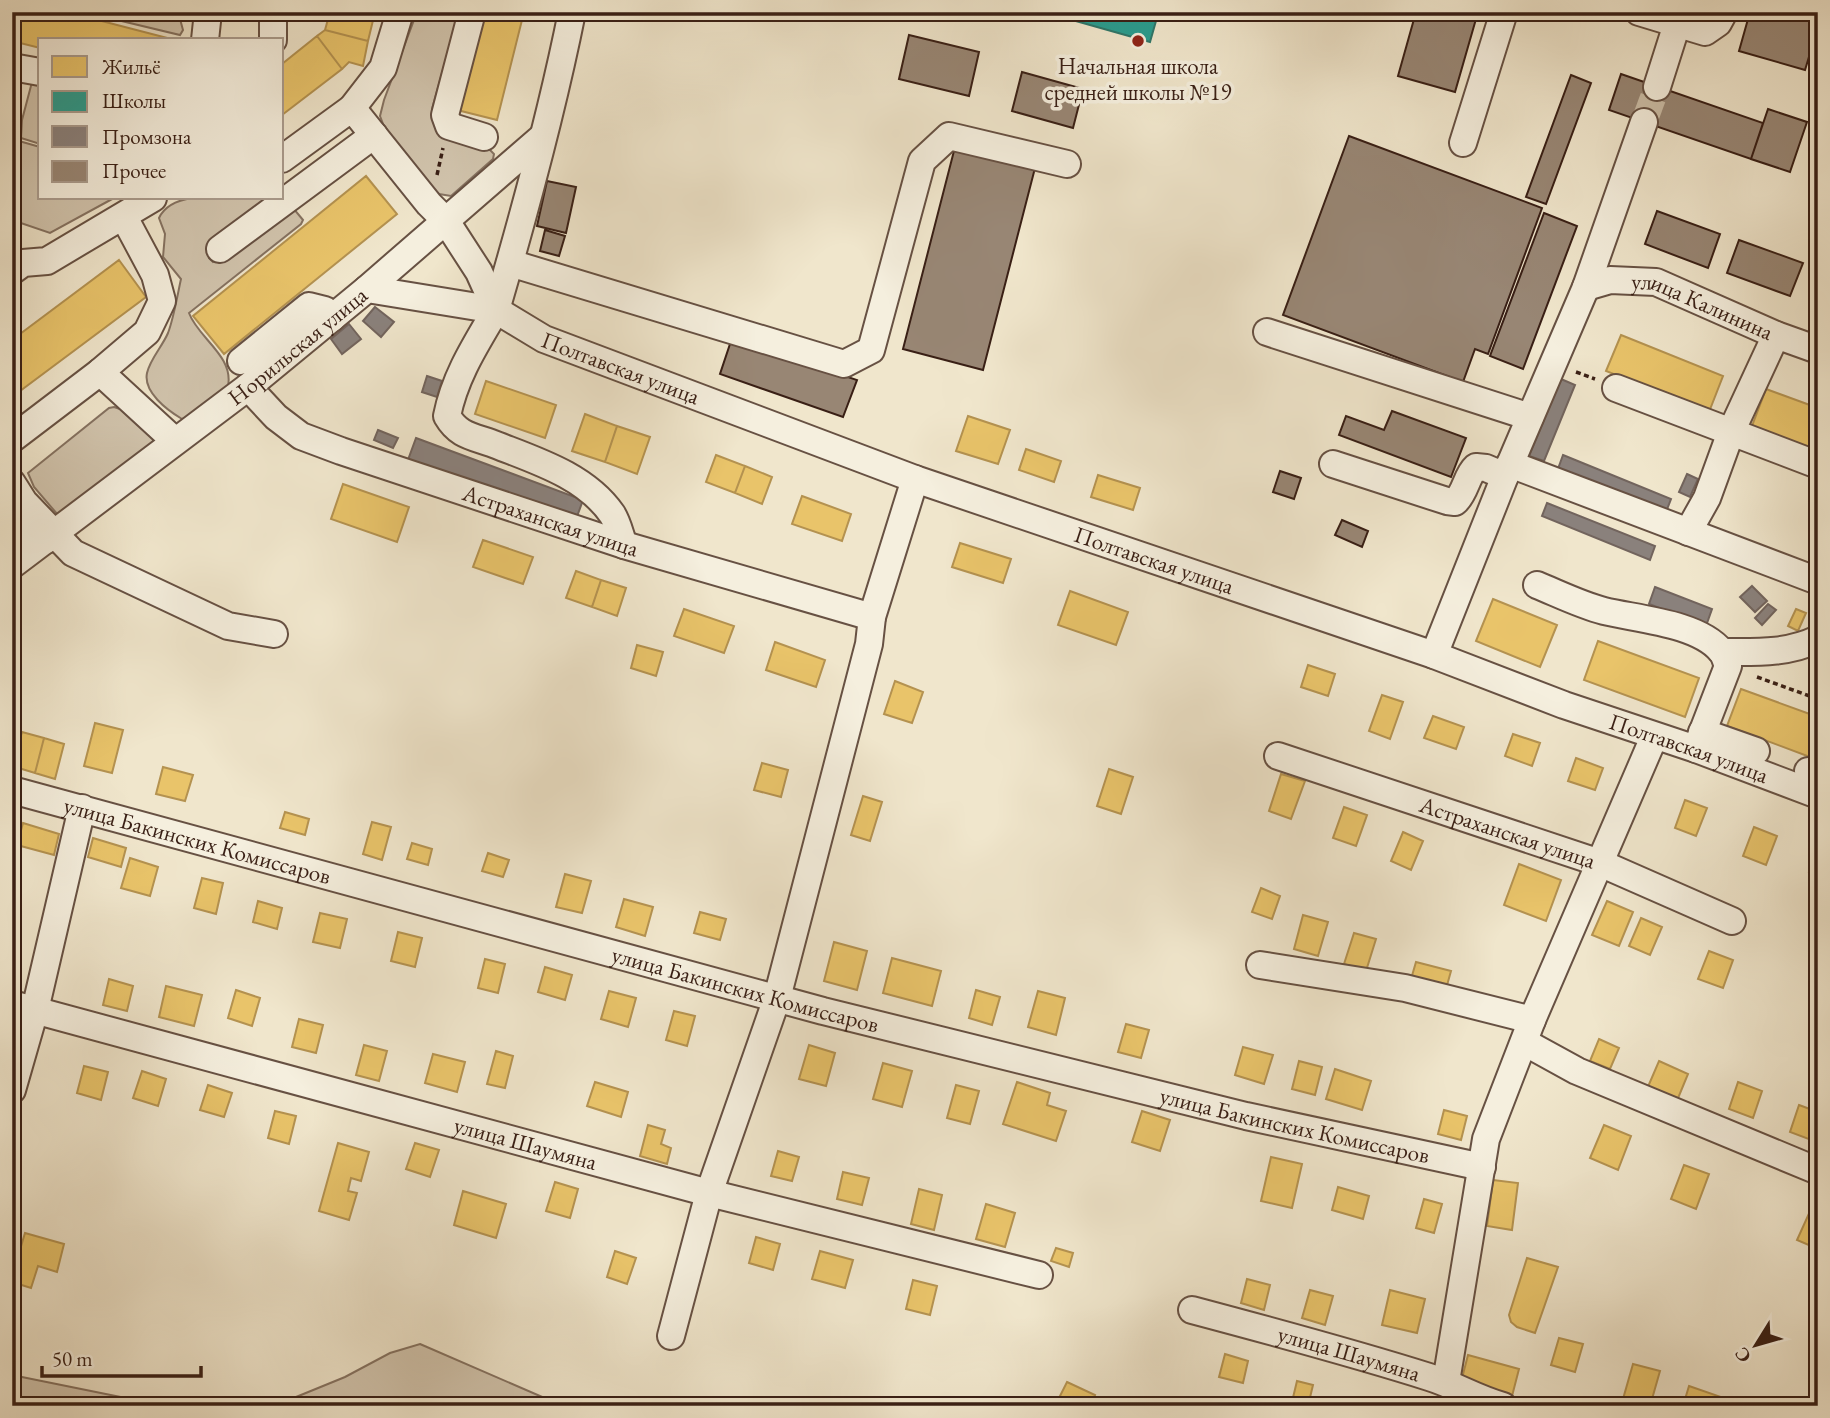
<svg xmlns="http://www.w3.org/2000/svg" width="1830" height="1418" viewBox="0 0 1830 1418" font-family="'EB Garamond',serif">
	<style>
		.green { fill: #d1c4ad; stroke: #857261; stroke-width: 2 }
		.homes { fill: #e9c46a; stroke: #b49250; stroke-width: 2 }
		.schools { fill: #2a9d8f; stroke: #2e776a; stroke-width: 2 }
		.industry { fill: #8a817c; stroke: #72645d; stroke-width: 2 }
		.building { fill: #988674; stroke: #391f15; stroke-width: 2 }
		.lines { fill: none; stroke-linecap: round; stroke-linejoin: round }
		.minor-tunnel { stroke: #cbbea7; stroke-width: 26; stroke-dasharray: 26 13; stroke-linecap: butt }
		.minor-casing { stroke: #675143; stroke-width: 30 }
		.path { stroke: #391f15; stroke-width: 3.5; stroke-dasharray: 5 3.5; stroke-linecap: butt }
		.minor { stroke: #f5efde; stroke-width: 26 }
		.poi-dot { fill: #8f2418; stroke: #f5efde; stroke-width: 2.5 }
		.labels { text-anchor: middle; stroke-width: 7; stroke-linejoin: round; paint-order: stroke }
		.poi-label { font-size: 23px; fill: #391f15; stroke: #f5efde }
		.street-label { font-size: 23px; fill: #391f15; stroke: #f5efde }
	</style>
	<rect width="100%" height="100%" fill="#f0e6cc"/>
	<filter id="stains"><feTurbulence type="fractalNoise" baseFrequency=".00286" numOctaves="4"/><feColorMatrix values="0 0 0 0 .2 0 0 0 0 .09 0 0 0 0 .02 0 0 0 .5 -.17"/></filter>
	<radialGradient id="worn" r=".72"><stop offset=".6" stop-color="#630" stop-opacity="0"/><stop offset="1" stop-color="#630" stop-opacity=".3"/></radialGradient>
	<path class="green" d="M 84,12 L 174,12 L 180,19 L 183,30 L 180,35 Z
		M 417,12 L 459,12 L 432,109 L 435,119 L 444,136 L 489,149 L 494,154 L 493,159 L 451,196 L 439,194 L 426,182 L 385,129 L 380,116 L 384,100 Z
		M 40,80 L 40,144 L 21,138 L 22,120 L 32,82 Z
		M 12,139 L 40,147 L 40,198 L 114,198 L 50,233 L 12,220 Z
		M 192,198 L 278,198 L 209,253 L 209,258 L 213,262 L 288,207 L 294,209 L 303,220 L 301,224 L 189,313 C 198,338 234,356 228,386 L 189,417 L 182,419 C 167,410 143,392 147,373 C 150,359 162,347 168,333 C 174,317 177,297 181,279 L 163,257 L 165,234 L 159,218 C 165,205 179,200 192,198 Z
		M 114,407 L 120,409 L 153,437 L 153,443 L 58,515 L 34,487 L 28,473 L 109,408 Z
		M 420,1344 L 563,1406 L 274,1406 L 345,1377 L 390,1353 Z
		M 12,1375 L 165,1406 L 12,1406 Z"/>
	<path class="homes" d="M 12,12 L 67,12 L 175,40 L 40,40 L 40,48 L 12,41 Z
		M 330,12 L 375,12 L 368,41 L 325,30 Z
		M 481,12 L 524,12 L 497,120 L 457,110 Z
		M 325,30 L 368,41 L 363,66 L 349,62 L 342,69 L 317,36 Z
		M 317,36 L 342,69 L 282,115 L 282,64 Z
		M 366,176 L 397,214 L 224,354 L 193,316 Z
		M 119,260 L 146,297 L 12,397 L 12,340 Z
		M 1621,335 L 1723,376 L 1709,412 L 1606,371 Z
		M 486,381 L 556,405 L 545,438 L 475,414 Z
		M 1766,389 L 1818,408 L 1818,451 L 1752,426 Z
		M 585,414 L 617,426 L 605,462 L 572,451 Z
		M 968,416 L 1010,430 L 998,464 L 956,451 Z
		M 617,426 L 650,437 L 637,474 L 605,462 Z
		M 1026,449 L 1061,461 L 1054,482 L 1019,470 Z
		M 716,455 L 745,466 L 735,493 L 706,482 Z
		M 745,466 L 772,477 L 762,504 L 735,493 Z
		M 1098,475 L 1140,488 L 1133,510 L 1091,497 Z
		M 343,484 L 409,507 L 397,542 L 331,519 Z
		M 802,496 L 851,514 L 842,541 L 792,524 Z
		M 483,540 L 533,557 L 523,584 L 473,567 Z
		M 960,543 L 1011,559 L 1003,583 L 952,567 Z
		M 576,571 L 601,580 L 592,607 L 566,598 Z
		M 601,580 L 626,588 L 617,616 L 592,607 Z
		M 1070,591 L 1128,612 L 1116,645 L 1058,625 Z
		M 1493,599 L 1557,625 L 1540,667 L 1476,641 Z
		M 684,609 L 734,626 L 724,653 L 674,636 Z
		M 1796,609 L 1806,613 L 1798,631 L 1788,626 Z
		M 1598,641 L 1699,678 L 1685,717 L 1584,680 Z
		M 775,642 L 825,660 L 816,687 L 766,670 Z
		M 637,645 L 663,652 L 656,676 L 631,668 Z
		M 1308,665 L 1335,674 L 1328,696 L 1301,687 Z
		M 895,681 L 923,692 L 912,723 L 884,714 Z
		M 1741,689 L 1818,717 L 1818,760 L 1727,726 Z
		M 1382,695 L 1403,702 L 1390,739 L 1369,731 Z
		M 1433,716 L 1464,727 L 1456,749 L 1424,738 Z
		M 95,723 L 123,730 L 112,773 L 84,766 Z
		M 22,732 L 44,738 L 35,773 L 12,766 Z
		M 1513,734 L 1540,743 L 1532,766 L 1505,756 Z
		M 44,738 L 64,744 L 55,779 L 35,773 Z
		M 1576,758 L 1603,768 L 1595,790 L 1568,781 Z
		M 762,763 L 788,770 L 781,797 L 754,790 Z
		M 163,767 L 193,775 L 185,801 L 156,794 Z
		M 1109,769 L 1133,777 L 1121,814 L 1097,806 Z
		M 1281,774 L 1305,781 L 1291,819 L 1269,811 Z
		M 863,796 L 882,802 L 870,841 L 851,835 Z
		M 1685,800 L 1707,808 L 1696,836 L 1675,828 Z
		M 1344,807 L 1367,815 L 1356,846 L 1333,838 Z
		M 285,812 L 309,819 L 305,835 L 280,828 Z
		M 372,822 L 391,827 L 382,860 L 363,854 Z
		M 23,823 L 59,834 L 54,855 L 17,845 Z
		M 1754,827 L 1777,836 L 1766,865 L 1743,856 Z
		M 1403,832 L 1423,841 L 1411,870 L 1391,861 Z
		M 93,838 L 126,848 L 121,867 L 88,857 Z
		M 412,843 L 432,849 L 428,865 L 407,859 Z
		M 1818,847 L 1818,876 L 1809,872 Z
		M 488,853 L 509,860 L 503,877 L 482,871 Z
		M 130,858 L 158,867 L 150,896 L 121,888 Z
		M 1519,864 L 1561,880 L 1546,921 L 1504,905 Z
		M 565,874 L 591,881 L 582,913 L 556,907 Z
		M 202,878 L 223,883 L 216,914 L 194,908 Z
		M 1261,888 L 1280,896 L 1272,919 L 1252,912 Z
		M 624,899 L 653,907 L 645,936 L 616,927 Z
		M 258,901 L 282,908 L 277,929 L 253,922 Z
		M 1607,901 L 1633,912 L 1619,946 L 1592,935 Z
		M 700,912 L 726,919 L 720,940 L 694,933 Z
		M 320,913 L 347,919 L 340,948 L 313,942 Z
		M 1303,915 L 1328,922 L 1318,956 L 1294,949 Z
		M 1641,918 L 1662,927 L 1650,955 L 1629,946 Z
		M 398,932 L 422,938 L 415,967 L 391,961 Z
		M 1354,933 L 1376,939 L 1366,971 L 1344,964 Z
		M 834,942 L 867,951 L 857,990 L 824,981 Z
		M 1709,951 L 1733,960 L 1723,988 L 1698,979 Z
		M 12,954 L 18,956 L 12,977 Z
		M 892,958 L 941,971 L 932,1006 L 883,993 Z
		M 485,959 L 505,964 L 498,993 L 478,988 Z
		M 1416,962 L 1451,971 L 1444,996 L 1409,986 Z
		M 545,967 L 572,975 L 565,1000 L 538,992 Z
		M 109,979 L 133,986 L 127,1011 L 103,1005 Z
		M 166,986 L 202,995 L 194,1026 L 159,1017 Z
		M 236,990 L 260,998 L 252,1026 L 228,1018 Z
		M 976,990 L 1000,997 L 992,1025 L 969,1018 Z
		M 609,991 L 636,998 L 628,1027 L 601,1019 Z
		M 1038,991 L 1065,998 L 1056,1035 L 1028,1027 Z
		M 674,1011 L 695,1016 L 687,1046 L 666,1040 Z
		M 299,1019 L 323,1025 L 316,1053 L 292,1047 Z
		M 1126,1024 L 1149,1030 L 1141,1058 L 1118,1052 Z
		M 1599,1039 L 1619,1048 L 1610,1069 L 1590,1061 Z
		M 364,1045 L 387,1051 L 379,1081 L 356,1075 Z
		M 809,1045 L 835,1053 L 826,1086 L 799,1079 Z
		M 1243,1047 L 1273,1055 L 1264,1084 L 1235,1075 Z
		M 496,1051 L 513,1056 L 505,1088 L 487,1084 Z
		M 433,1054 L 465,1062 L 457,1092 L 425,1083 Z
		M 1299,1061 L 1322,1067 L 1315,1095 L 1292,1089 Z
		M 1659,1061 L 1688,1074 L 1674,1108 L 1644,1096 Z
		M 883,1063 L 912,1071 L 902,1107 L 873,1099 Z
		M 84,1066 L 108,1072 L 101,1100 L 77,1093 Z
		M 1335,1069 L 1371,1081 L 1362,1110 L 1326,1099 Z
		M 142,1071 L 166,1079 L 158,1106 L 133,1098 Z
		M 595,1082 L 628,1092 L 621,1117 L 587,1106 Z
		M 1017,1082 L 1050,1093 L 1047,1105 L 1066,1111 L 1056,1141 L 1003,1124 Z
		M 1738,1082 L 1762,1091 L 1753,1118 L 1729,1109 Z
		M 208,1085 L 232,1093 L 224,1117 L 200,1110 Z
		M 956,1085 L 979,1091 L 970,1124 L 947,1118 Z
		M 1799,1105 L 1818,1112 L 1818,1129 L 1814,1141 L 1790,1132 Z
		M 1444,1110 L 1467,1116 L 1461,1140 L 1438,1134 Z
		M 275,1111 L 296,1116 L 289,1144 L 268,1138 Z
		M 1142,1111 L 1170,1120 L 1160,1151 L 1132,1142 Z
		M 648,1125 L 665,1130 L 661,1144 L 671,1148 L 667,1164 L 640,1156 Z
		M 1604,1125 L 1631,1136 L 1618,1170 L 1590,1158 Z
		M 338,1143 L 369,1152 L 361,1181 L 351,1178 L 348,1191 L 357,1193 L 349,1220 L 319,1211 Z
		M 415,1143 L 439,1150 L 430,1177 L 406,1169 Z
		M 778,1151 L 799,1157 L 792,1181 L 771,1176 Z
		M 1271,1157 L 1302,1164 L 1292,1208 L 1261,1201 Z
		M 1684,1165 L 1709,1174 L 1696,1209 L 1671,1199 Z
		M 843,1172 L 869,1178 L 862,1205 L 837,1199 Z
		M 1493,1180 L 1518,1183 L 1512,1230 L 1487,1226 Z
		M 555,1182 L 578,1189 L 570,1218 L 546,1211 Z
		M 1338,1187 L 1369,1196 L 1363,1219 L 1332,1210 Z
		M 919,1189 L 942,1195 L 934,1230 L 911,1224 Z
		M 463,1191 L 506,1204 L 496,1238 L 454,1225 Z
		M 1424,1199 L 1442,1204 L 1434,1233 L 1416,1228 Z
		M 986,1204 L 1015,1213 L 1005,1247 L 976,1239 Z
		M 1811,1209 L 1818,1212 L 1818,1249 L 1797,1240 Z
		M 25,1233 L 64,1244 L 57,1272 L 38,1266 L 31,1288 L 12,1282 L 12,1262 L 16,1263 Z
		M 756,1237 L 780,1244 L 773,1270 L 749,1263 Z
		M 1056,1248 L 1073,1253 L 1069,1267 L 1051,1261 Z
		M 615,1251 L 636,1258 L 627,1284 L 607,1277 Z
		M 820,1251 L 853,1260 L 845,1288 L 812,1279 Z
		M 1527,1258 L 1558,1267 L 1535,1333 L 1517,1327 L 1511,1322 L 1509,1315 Z
		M 1247,1279 L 1270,1285 L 1264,1310 L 1241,1303 Z
		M 913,1280 L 937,1286 L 930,1315 L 906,1309 Z
		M 1310,1290 L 1333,1296 L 1325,1325 L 1302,1318 Z
		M 1390,1290 L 1425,1299 L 1417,1333 L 1382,1325 Z
		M 1559,1338 L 1583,1344 L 1575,1372 L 1551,1365 Z
		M 1225,1354 L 1248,1361 L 1243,1383 L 1219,1377 Z
		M 1468,1355 L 1519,1369 L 1511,1400 L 1460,1386 Z
		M 1633,1364 L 1660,1371 L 1650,1406 L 1623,1399 Z
		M 1297,1381 L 1313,1385 L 1308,1406 L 1291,1406 Z
		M 1067,1382 L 1095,1395 L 1090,1406 L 1055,1406 Z
		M 1689,1386 L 1721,1397 L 1718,1406 L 1683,1406 Z"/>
	<path class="schools" d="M 1044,12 L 1123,12 L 1156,21 L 1150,42 Z"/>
	<path class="industry" d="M 375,307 L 394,322 L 381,337 L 363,321 Z
		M 349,324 L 361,339 L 342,354 L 331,339 Z
		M 427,376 L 442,381 L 437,397 L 422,392 Z
		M 1561,379 L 1575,385 L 1544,461 L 1529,456 Z
		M 378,430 L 398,438 L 393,448 L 374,440 Z
		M 416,438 L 583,500 L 575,522 L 408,460 Z
		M 1563,455 L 1671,499 L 1666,512 L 1558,469 Z
		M 1687,474 L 1698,479 L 1690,497 L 1679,492 Z
		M 1547,503 L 1655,546 L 1650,560 L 1542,516 Z
		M 1752,586 L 1767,601 L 1755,612 L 1740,597 Z
		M 1655,587 L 1712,609 L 1706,626 L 1649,604 Z
		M 1768,604 L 1776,610 L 1762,625 L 1755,618 Z"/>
	<path class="building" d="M 1416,12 L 1478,12 L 1455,92 L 1398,76 Z
		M 1750,12 L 1818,12 L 1818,27 L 1805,70 L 1739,51 Z
		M 909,35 L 979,52 L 969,96 L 899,79 Z
		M 1022,72 L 1083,89 L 1073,128 L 1012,111 Z
		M 1621,74 L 1763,123 L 1751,159 L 1609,110 Z
		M 1571,75 L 1591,83 L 1546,204 L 1526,197 Z
		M 1768,109 L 1807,122 L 1790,172 L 1751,159 Z
		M 1349,136 L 1542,208 L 1488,354 L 1475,349 L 1463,382 L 1283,315 Z
		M 1818,144 L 1818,168 L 1812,166 Z
		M 955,147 L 1035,168 L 983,370 L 903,349 Z
		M 547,181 L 576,187 L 566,233 L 537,226 Z
		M 1657,211 L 1720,234 L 1708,268 L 1645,244 Z
		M 1544,213 L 1577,226 L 1523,369 L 1490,356 Z
		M 545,230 L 565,236 L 559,256 L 540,251 Z
		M 1739,240 L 1803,263 L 1790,296 L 1727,273 Z
		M 732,338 L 857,380 L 843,417 L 720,374 Z
		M 1392,411 L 1466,438 L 1451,477 L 1339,435 L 1346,416 L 1384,430 Z
		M 1280,471 L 1301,478 L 1294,499 L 1273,492 Z
		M 1342,520 L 1368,531 L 1362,547 L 1335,535 Z"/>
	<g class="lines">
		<path class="minor-tunnel" d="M 1644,122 L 1657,87"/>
		<defs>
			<g id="minor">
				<path d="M 472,12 L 445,115 L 449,126 L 484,137"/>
				<path d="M 1639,12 L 1705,32 L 1718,23 L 1724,12"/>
				<path d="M 205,40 L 208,12"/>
				<path d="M 273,40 L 273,12"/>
				<path d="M 12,67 L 40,72"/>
				<path d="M 1657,87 L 1677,24"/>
				<path d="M 352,108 L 383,68 L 400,12"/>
				<path d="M 1463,143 L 1504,12"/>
				<path d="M 282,159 L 352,108 L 429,204 L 446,221 L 479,272 L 496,310"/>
				<path d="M 220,249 L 374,135"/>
				<path d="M 510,263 L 844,364 L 871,350 L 922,161 L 949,136 L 1067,164"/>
				<path d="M 12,271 L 23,263 L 47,261 L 153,198"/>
				<path id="s1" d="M 1586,287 L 1610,280 L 1656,282 L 1776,335 L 1818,350"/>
				<path d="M 367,289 L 541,138"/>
				<path id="s2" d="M 496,310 L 544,339 L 915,479 L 1434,655 L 1564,705 L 1696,749 L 1818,795"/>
				<path d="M 496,310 C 476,344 455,376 447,416 C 458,435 471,436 491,443 C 534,460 585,475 612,514 C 618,523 620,535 624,545"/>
				<path d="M 1267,332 L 1530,417"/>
				<path d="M 241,361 L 309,306 L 325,310 L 332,318"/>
				<path d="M 100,372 L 175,441"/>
				<path id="s3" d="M 248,387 L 276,417 L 301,436 L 341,451 L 624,545 L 872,617"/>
				<path d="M 1616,388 L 1818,465"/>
				<path d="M 12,439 L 100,372 L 147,332 L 162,301 L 155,275 L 124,217"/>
				<path d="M 1333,464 L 1447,501 L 1455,502 C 1466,492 1466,476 1476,467 L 1486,468 L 1505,476"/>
				<path d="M 1510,464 L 1818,581"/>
				<path d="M 12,483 L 24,502 L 73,553 L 228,626 L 274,634"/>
				<path d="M 12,524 L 46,540"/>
				<path d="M 1688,532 L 1707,498 L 1731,432 L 1776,335"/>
				<path id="s4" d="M 12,565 L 248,387 L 367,289 L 496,310 C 525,211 552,112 572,12"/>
				<path d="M 1537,585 C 1559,594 1581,605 1604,611 C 1637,619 1698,623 1721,651 C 1725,655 1726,662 1728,666 L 1696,749"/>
				<path d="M 1722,652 C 1755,652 1787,654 1818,639"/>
				<path d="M 1434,655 L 1505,476 L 1586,287 L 1644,122"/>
				<path d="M 1702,732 L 1756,751"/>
				<path id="s5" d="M 1278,756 L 1600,863 L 1732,921"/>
				<path d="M 1808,771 L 1818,774"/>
				<path id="s6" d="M 12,790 L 823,1011 L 1246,1116 L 1482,1167"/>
				<path d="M 1260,965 L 1405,988 L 1532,1020"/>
				<path id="s7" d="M 12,1004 L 709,1193 L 1039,1275"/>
				<path d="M 1524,1042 L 1577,1071 L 1818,1171"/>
				<path d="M 12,1090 L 35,1010 L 82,808"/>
				<path id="s8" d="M 1192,1310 C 1271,1331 1350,1352 1429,1377 C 1455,1385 1477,1399 1503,1406"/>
				<path d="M 671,1336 L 709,1193 L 777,998 L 869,644 L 872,617 L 915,479"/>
				<path d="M 1446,1382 L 1486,1139 L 1532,1020 L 1654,737"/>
			</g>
		</defs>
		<use href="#minor" class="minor-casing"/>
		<path class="path" d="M 437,175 L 443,148
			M 1576,372 L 1595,379
			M 1757,677 L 1818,699"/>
		<use href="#minor" class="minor"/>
	</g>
	<circle class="poi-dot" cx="1138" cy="41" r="7"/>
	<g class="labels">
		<g class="poi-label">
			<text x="1138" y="74">Начальная школа<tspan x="1138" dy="26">средней школы №19</tspan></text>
		</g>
		<g class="street-label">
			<text dy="8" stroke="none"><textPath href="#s1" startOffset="122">улица Калинина</textPath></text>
			<text dy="8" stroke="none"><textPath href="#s4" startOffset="360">Норильская улица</textPath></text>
			<text dy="8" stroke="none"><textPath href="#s2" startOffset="138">Полтавская улица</textPath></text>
			<text dy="8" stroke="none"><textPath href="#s3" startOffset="336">Астраханская улица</textPath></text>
			<text dy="8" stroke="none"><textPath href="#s2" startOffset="705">Полтавская улица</textPath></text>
			<text dy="8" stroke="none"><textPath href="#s2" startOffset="1272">Полтавская улица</textPath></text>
			<text dy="8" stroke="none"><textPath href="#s5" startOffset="242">Астраханская улица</textPath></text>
			<text dy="8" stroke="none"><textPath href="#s6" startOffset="192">улица Бакинских Комиссаров</textPath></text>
			<text dy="8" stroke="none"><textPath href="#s6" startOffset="760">улица Бакинских Комиссаров</textPath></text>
			<text dy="8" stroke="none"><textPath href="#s6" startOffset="1326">улица Бакинских Комиссаров</textPath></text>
			<text dy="8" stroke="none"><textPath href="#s7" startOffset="532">улица Шаумяна</textPath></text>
			<text dy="8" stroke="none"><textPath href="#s8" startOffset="163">улица Шаумяна</textPath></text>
		</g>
	</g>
	<rect width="1830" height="1418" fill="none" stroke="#f0e6cc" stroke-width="42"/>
	<rect x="14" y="14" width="1802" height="1390" fill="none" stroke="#391f15" stroke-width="3.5"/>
	<rect x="21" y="21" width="1788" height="1376" fill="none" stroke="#391f15" stroke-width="2"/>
	<rect x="38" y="38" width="245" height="161" fill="#f5efde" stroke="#aa9c8e" stroke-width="2"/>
	<rect x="52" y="56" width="35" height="21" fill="#e9c46a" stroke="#aa9c8e" stroke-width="2"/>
	<text x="102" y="74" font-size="21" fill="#391f15">Жильё</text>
	<rect x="52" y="91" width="35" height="21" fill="#2a9d8f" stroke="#aa9c8e" stroke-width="2"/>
	<text x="102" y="108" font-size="21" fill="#391f15">Школы</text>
	<rect x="52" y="126" width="35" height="21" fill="#8a817c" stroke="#aa9c8e" stroke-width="2"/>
	<text x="102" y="144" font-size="21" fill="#391f15">Промзона</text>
	<rect x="52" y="161" width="35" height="21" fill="#988674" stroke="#aa9c8e" stroke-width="2"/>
	<text x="102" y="178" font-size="21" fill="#391f15">Прочее</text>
	<g transform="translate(1756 1345) rotate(233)" stroke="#f5efde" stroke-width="5" paint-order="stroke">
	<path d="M0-5L12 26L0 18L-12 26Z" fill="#391f15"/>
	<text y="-10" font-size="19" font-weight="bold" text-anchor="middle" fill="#391f15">С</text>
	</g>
	<path d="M42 1366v10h159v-10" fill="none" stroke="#391f15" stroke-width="3.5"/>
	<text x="52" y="1366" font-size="21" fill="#391f15" stroke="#f5efde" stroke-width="5" paint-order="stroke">50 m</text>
	<rect width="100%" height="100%" filter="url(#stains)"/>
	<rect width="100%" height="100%" fill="url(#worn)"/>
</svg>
